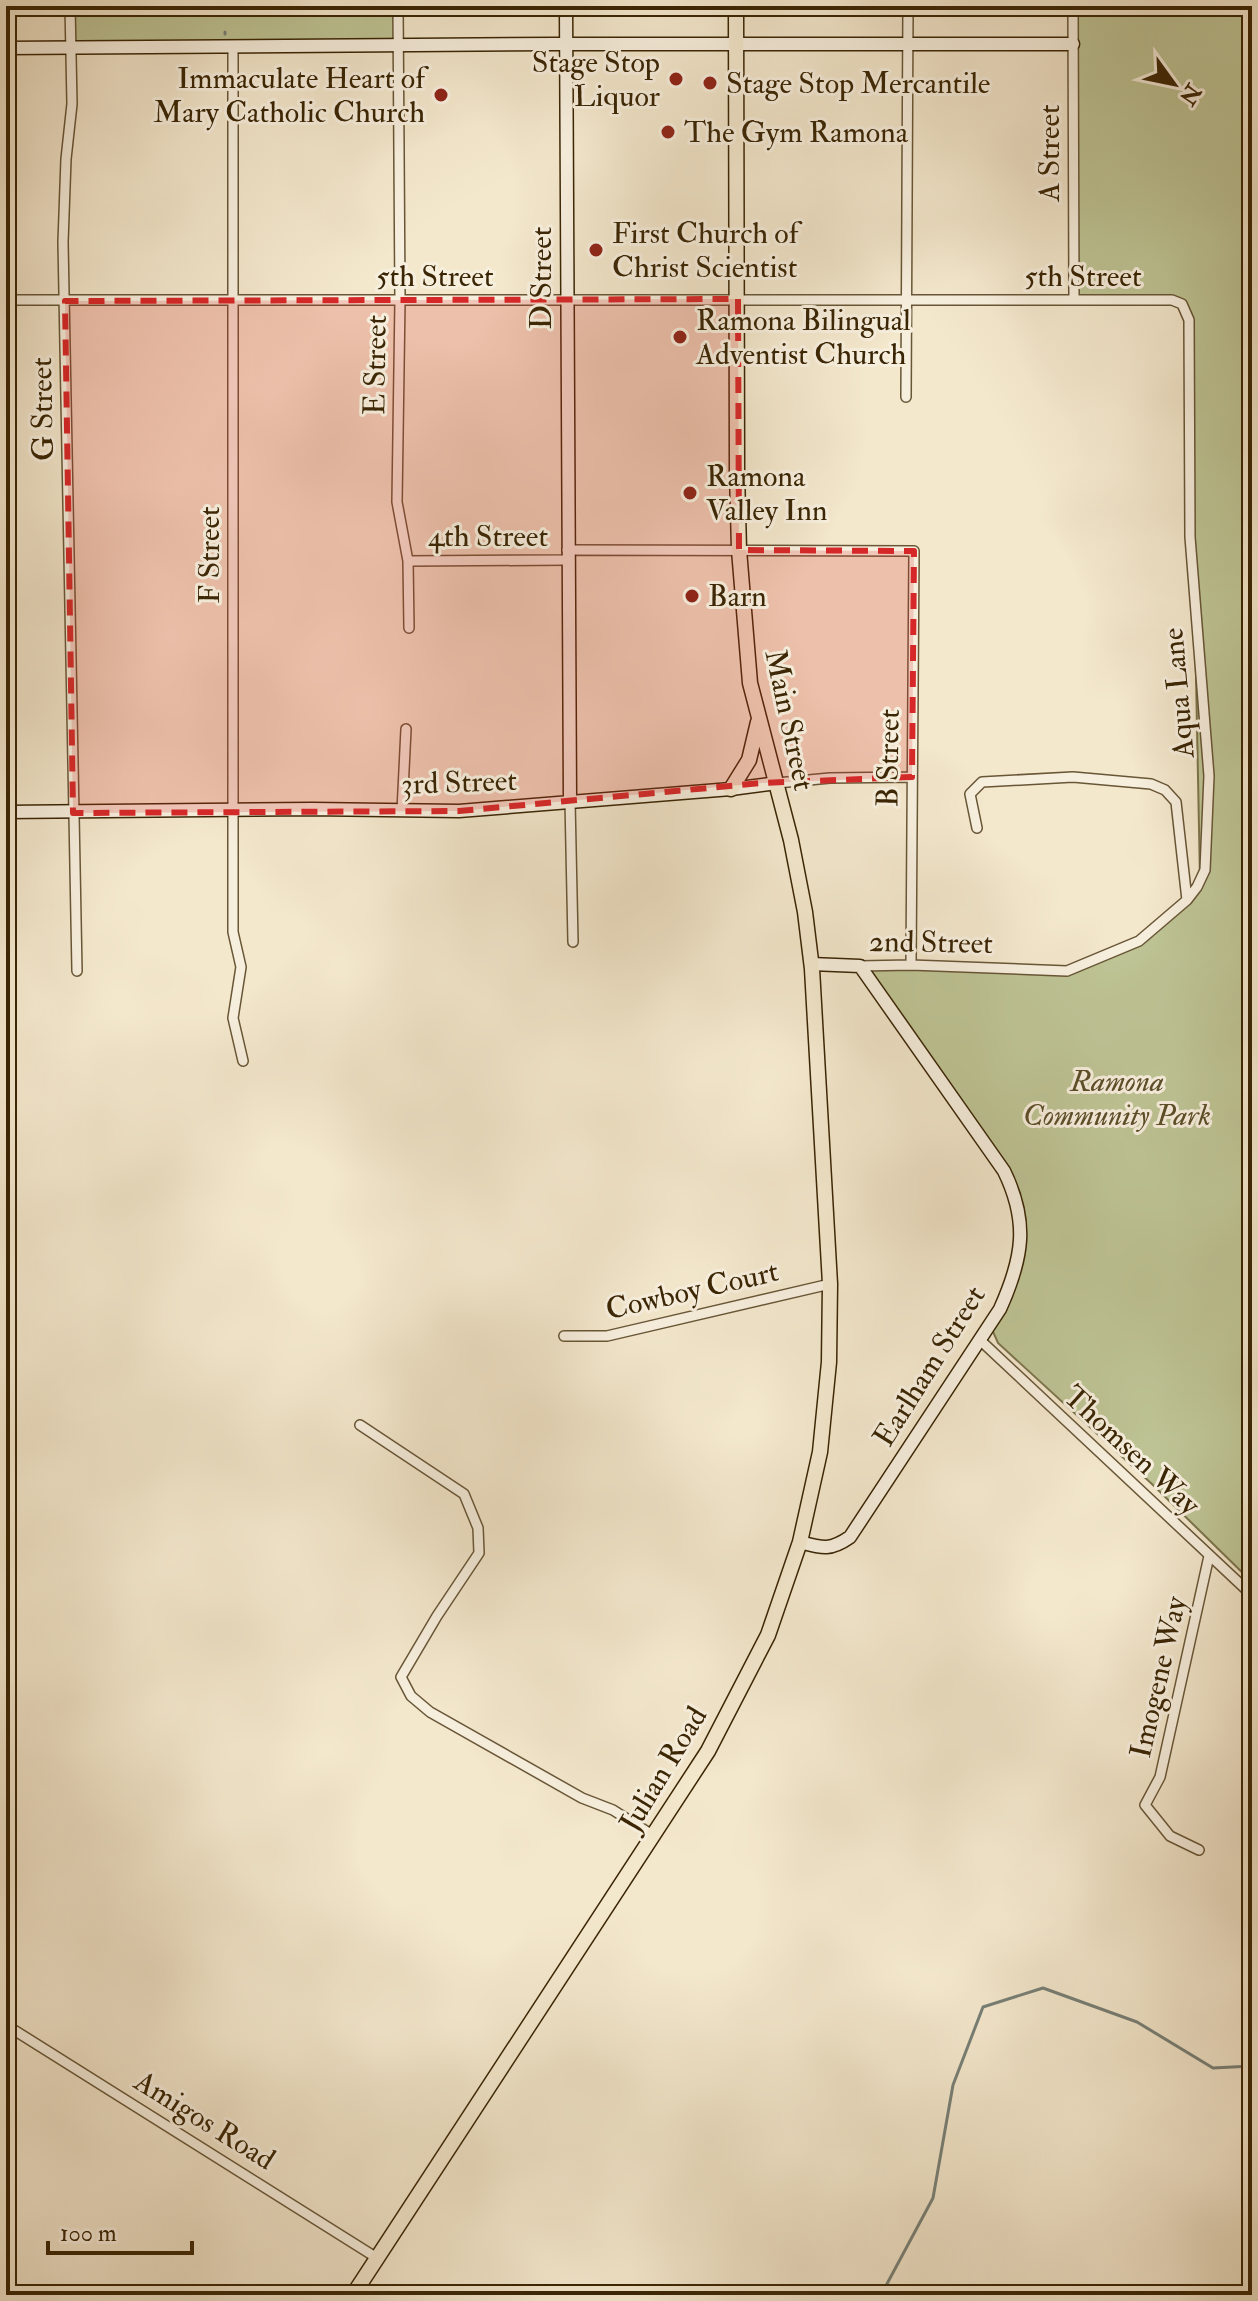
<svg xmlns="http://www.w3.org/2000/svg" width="1258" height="2301" viewBox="0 0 1258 2301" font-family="'IM FELL Double Pica',serif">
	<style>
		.green { fill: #bec495; stroke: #7c744c; stroke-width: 2 }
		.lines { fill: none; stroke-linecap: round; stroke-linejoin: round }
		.stream { stroke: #788077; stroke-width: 3 }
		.street-casing { stroke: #685636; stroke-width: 12 }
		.secondary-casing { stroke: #3a2504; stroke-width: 15 }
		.primary-casing { stroke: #3a2504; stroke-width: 17 }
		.street { stroke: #f7efde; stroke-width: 9 }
		.secondary { stroke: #f7efde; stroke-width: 12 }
		.primary { stroke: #f3e7cc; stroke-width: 14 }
		.marked { fill: #d62828; fill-opacity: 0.2; stroke: #d62828; stroke-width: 6; stroke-dasharray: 16 10; stroke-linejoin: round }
		.poi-dot { fill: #8f2418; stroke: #f7efde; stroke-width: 3 }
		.labels { text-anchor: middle; stroke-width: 6; stroke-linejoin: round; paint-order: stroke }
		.poi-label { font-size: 30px; fill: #3a2504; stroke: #f7efde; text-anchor: start }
		.street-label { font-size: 30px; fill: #3a2504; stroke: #f7efde }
		.park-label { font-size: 30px; font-style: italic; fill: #5b4d28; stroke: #f7efde }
	</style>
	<rect width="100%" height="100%" fill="#f3e7cc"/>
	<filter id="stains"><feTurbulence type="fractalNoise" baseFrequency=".0025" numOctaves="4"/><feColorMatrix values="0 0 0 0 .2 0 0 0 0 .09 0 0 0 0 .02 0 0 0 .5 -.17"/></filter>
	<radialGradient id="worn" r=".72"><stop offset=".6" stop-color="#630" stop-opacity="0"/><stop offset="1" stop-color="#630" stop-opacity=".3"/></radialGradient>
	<path class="green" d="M 69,6 L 397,6 L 398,46 L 69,48 Z
		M 1073,6 L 1252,6 L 1252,1582 L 1153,1485 L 998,1343 L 990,1325 L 1016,1271 L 1012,1187 L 853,966 L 1066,972 L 1128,947 L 1161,923 L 1200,879 L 1189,320 L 1180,303 L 1074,300 Z"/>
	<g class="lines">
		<path class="stream" d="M 225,34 L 225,32
			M 881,2295 L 933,2198 L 953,2085 L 983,2007 L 1043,1988 L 1137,2022 L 1213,2068 L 1252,2066"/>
		<defs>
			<path id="street" d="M 70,6 L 72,104 L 66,159 L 63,242 L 77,971
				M 398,6 L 400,300 L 397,502 L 408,561 L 409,628
				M 1073,6 L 1074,300
				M 233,47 L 233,932 L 241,967 L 233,1018 L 243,1061
				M 6,300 L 1172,300 L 1182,304 L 1189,320 L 1190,537 L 1209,776 L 1205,870 L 1197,887 L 1187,900 L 1139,941 L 1067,971 L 911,965 L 860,966
				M 906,397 L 908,6
				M 567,550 L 914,551 L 911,965
				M 408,561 L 568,560
				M 777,783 L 830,778 L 912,777
				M 570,801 L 573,942
				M 402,811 L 406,729
				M 977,828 L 970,794 L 982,782 L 1073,777 L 1151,784 L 1165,790 L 1176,802 L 1187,900
				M 564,1336 L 607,1336 L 830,1284
				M 980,1340 L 1252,1595
				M 360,1425 L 464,1494 L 478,1528 L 479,1553 L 437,1616 L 401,1677 L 411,1696 L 430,1712 L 582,1798 L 613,1810 L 654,1836
				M 1199,1850 L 1170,1836 L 1145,1805 L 1160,1777 L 1209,1556
				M 6,2025 L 377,2258"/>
			<path id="secondary" d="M 566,6 L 570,801
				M 6,48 L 556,44 L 1073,44
				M 6,812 L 312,809 L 459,811 L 731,789 L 777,783
				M 800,1542 C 822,1548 830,1551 850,1537 L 1000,1309 C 1023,1258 1029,1222 1004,1171 L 860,966 L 811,964"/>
			<path id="primary" d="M 731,789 L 749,760 L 758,722
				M 353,2295 L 708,1751 L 768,1635 L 800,1542 L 820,1452 L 829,1362 L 830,1284 L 812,969 L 805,912 L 791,840 L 750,683 L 739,550 L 737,472 L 736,6"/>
		</defs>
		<use href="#street" class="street-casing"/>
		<use href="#secondary" class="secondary-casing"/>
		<use href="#primary" class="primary-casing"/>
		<use href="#street" class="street"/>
		<use href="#secondary" class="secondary"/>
		<use href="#primary" class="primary"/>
	</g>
	<path class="marked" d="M 738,299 L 739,550 L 914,551 L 912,777 L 762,783 L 459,811 L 73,813 L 65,301 Z"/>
	<g class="poi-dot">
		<circle cx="676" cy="79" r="8"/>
		<circle cx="710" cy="83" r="8"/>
		<circle cx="441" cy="95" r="8"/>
		<circle cx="668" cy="132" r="8"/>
		<circle cx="596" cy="250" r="8"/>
		<circle cx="680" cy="337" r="8"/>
		<circle cx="690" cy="493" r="8"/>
		<circle cx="692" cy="596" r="8"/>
	</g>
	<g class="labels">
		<g class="poi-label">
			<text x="660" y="72" text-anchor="end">Stage Stop<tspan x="660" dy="34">Liquor</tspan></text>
			<text x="425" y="88" text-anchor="end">Immaculate Heart of<tspan x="425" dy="34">Mary Catholic Church</tspan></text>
			<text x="726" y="93">Stage Stop Mercantile</text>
			<text x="684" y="142">The Gym Ramona</text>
			<text x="612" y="243">First Church of<tspan x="612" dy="34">Christ Scientist</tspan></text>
			<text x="696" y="330">Ramona Bilingual<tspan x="696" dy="34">Adventist Church</tspan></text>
			<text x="706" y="486">Ramona<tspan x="706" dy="34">Valley Inn</tspan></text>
			<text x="708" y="606">Barn</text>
		</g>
		<g class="street-label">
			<text transform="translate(1049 153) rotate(-90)" y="10">A Street</text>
			<text x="435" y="286">5th Street</text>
			<text x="1083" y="286">5th Street</text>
			<text transform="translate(541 278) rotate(-90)" y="10">D Street</text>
			<text transform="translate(375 365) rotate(-89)" y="10">E Street</text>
			<text transform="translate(42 409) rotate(-91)" y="10">G Street</text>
			<text x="488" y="546">4th Street</text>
			<text transform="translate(209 555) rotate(-90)" y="10">F Street</text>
			<text transform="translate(1178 693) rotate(-95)" y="10">Aqua Lane</text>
			<text transform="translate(790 720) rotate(78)" y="10">Main Street</text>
			<text transform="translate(888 758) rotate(-89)" y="10">B Street</text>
			<text transform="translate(459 782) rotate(-2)" y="10">3rd Street</text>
			<text transform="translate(931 942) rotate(1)" y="10">2nd Street</text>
			<text transform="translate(692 1290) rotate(-13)" y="10">Cowboy Court</text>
			<text transform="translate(929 1366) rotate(-58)" y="10">Earlham Street</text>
			<text transform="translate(1132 1450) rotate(43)" y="10">Thomsen Way</text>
			<text transform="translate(1158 1677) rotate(-77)" y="10">Imogene Way</text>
			<text transform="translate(663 1769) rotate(-59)" y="10">Julian Road</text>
			<text transform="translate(205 2120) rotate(32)" y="10">Amigos Road</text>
		</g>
		<g class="park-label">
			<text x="1117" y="1091">Ramona<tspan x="1117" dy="34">Community Park</tspan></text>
		</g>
	</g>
	<rect width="1258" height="2301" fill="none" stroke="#f3e7cc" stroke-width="32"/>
	<rect x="8" y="8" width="1242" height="2285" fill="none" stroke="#3a2504" stroke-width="4"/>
	<rect x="16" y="16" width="1226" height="2269" fill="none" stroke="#3a2504" stroke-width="2"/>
	<g transform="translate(1174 84) rotate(123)" stroke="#f7efde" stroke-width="6" paint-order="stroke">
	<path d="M0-6L14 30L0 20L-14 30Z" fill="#3a2504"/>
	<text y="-12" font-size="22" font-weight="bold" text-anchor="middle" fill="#3a2504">N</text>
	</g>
	<path d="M48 2241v12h144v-12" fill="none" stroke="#3a2504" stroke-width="4"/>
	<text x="60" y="2241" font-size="24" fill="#3a2504" stroke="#f7efde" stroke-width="6" paint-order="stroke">100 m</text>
	<rect width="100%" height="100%" filter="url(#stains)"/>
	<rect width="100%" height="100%" fill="url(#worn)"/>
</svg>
